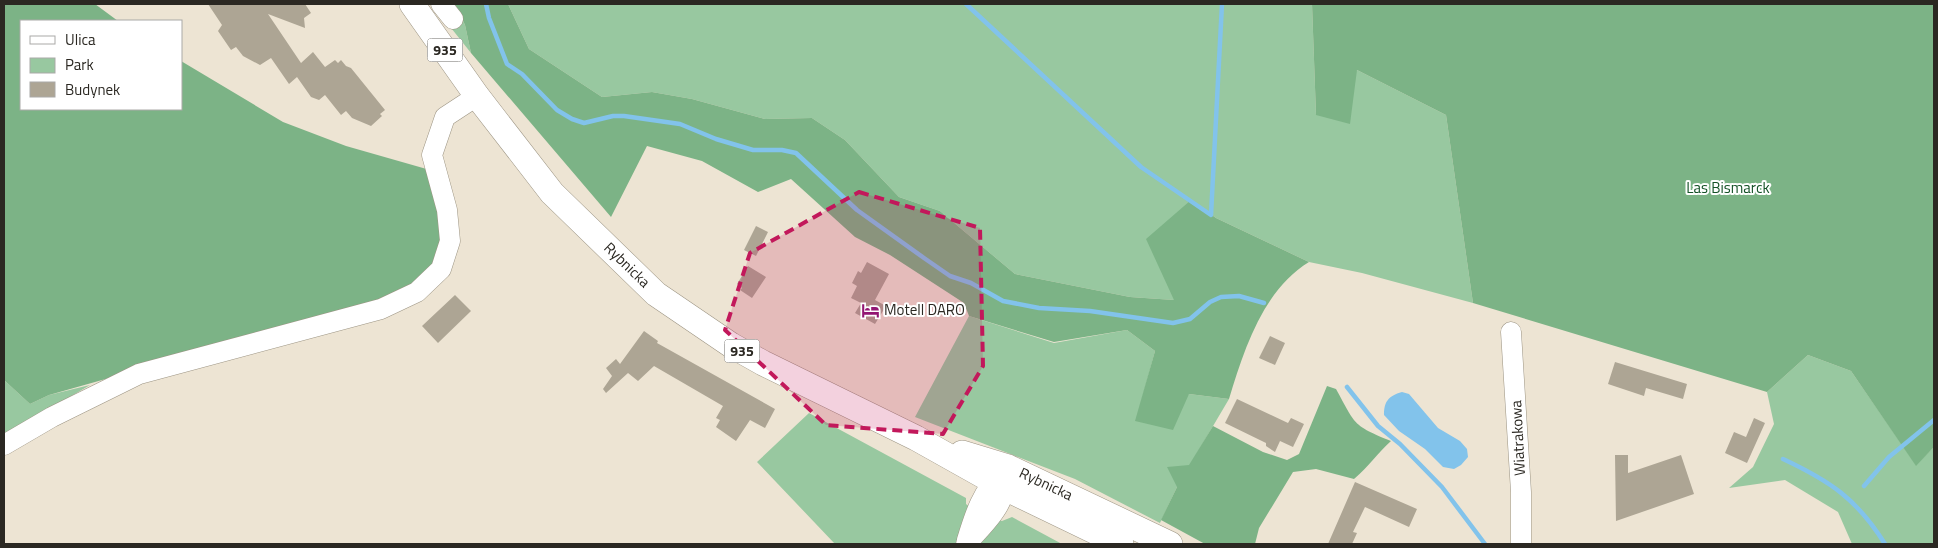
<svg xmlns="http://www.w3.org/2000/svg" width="1938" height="548" viewBox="0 0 1938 548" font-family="'Titillium Web',sans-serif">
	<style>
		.green { fill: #98c8a0 }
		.forest { fill: #7cb386 }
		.water { fill: #82c3eb }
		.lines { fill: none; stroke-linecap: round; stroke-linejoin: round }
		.stream { stroke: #82c3eb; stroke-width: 4.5 }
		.building { fill: #ada594 }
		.minor-casing { stroke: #9c9483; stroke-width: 21 }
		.major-casing { stroke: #9c9483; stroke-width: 26 }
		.minor { stroke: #fff; stroke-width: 20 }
		.major { stroke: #fff; stroke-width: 25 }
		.marked { fill: #c2185b; fill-opacity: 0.2; stroke: #c2185b; stroke-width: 4; stroke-dasharray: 10 6; stroke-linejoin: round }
		.labels { text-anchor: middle; stroke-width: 4; stroke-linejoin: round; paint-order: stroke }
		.shield { fill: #fff; stroke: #6b6864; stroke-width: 1 }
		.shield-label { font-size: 14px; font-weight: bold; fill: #2b2822 }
		.park-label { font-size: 15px; fill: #145227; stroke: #fff }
		.street-label { font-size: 15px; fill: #2b2822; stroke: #fff }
		.poi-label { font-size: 15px; fill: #2b2822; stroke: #fff; text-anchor: start }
	</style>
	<rect width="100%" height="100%" fill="#ede4d3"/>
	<path class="green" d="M 432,4 L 455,4 L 465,25 L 471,53 Z
		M 508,4 L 1312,4 L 1316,115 L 1357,70 L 1446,115 L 1473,303 L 1362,273 L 1309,262 L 1216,218 L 1191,200 L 1174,300 L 1130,297 L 1015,274 L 940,211 L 899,197 L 845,140 L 812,118 L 765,119 L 692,99 L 652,92 L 602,97 L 529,49 Z
		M 969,316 L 1054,343 L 1127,330 L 1155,351 L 1136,421 L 1189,394 L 1229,399 L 1177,487 L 1160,523 L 1075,479 L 915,417 Z
		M 1808,355 L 1851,371 L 1916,465 L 1934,447 L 1934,544 L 1852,544 L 1838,512 L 1785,480 L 1729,488 L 1753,467 L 1774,424 L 1767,392 Z
		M 4,380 L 30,404 L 49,395 L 90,385 L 4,436 Z
		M 809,413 L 966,498 L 966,504 L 971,508 L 956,544 L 835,544 L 757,462 Z
		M 1012,517 L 1062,544 L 975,544 L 996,519 L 1002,521 Z"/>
	<path class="forest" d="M 4,4 L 95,4 L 118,21 L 21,21 L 21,109 L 181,109 L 181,61 L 283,122 L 346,146 L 430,170 L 445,241 L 436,267 L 392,298 L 49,395 L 30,404 L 4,380 Z
		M 455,4 L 508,4 L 529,49 L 602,97 L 652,92 L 692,99 L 765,119 L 812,118 L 845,140 L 899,197 L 940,211 L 1015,274 L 1130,297 L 1174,300 L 1146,239 L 1191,200 L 1216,218 L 1309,262 C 1263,290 1244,350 1229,399 L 1189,394 L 1173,430 L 1135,421 L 1155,351 L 1127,330 L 1054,342 L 969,316 L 964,303 L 890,255 L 855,237 L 791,179 L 758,192 L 702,161 L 647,146 L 611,217 L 471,53 L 465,25 Z
		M 1312,4 L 1934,4 L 1934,447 L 1916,466 L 1851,371 L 1808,355 L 1767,392 L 1473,303 L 1446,115 L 1357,70 L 1350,124 L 1316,115 Z
		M 1327,386 L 1336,389 C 1356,425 1352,425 1391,441 C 1377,454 1369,466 1354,479 L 1316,469 L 1293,472 L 1259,528 L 1255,544 L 1205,544 L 1161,520 L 1177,487 L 1167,467 L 1189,465 L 1213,426 L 1263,452 L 1287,460 L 1299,454 Z"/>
	<path class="water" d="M 1402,392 L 1409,394 L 1438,428 L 1460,441 L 1467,449 L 1468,457 L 1461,465 L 1454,469 L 1443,467 L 1425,449 L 1399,431 L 1384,415 C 1384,402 1388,396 1402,392 Z"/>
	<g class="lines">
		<path class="stream" d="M 486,4 L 489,18 L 507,64 L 522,74 L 557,110 L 572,119 L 584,123 L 613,116 L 624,116 L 680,124 L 716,139 L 753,150 L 782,150 L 796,153 L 857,210 L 924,258 L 950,276 L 971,283 L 1003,301 L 1039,308 L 1090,311 L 1173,323 L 1190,319 L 1210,302 L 1221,297 L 1239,296 L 1264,303
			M 966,4 L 1141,167 L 1211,215 L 1222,4
			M 1347,387 L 1378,426 L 1400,444 L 1442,487 L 1485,544
			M 1783,459 C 1830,481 1857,499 1885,544
			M 1864,486 L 1889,457 L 1934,420"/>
	</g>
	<path class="building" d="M 208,4 L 305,4 L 311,13 L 304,18 L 305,28 L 268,14 L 301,63 L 313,52 L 325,67 L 335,60 L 338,63 L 341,60 L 346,66 L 351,68 L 385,110 L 380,114 L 382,116 L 371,126 L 352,118 L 346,111 L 341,115 L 325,95 L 319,100 L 311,97 L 297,77 L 289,84 L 271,58 L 260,65 L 243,56 L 236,47 L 231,50 L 218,31 L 222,25 Z
		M 756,226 L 768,232 L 756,256 L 744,250 Z
		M 867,262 L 889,274 L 875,300 L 886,306 L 875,324 L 855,313 L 861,303 L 851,298 L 857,286 L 852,283 L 858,271 L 861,273 Z
		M 748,266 L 766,277 L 752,298 L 740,290 L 742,288 L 737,284 Z
		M 455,295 L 471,311 L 438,343 L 422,326 Z
		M 644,331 L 658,341 L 657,343 L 775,409 L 765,428 L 750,420 L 736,441 L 716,427 L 720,420 L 716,418 L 723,406 L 654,366 L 638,381 L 628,373 L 606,393 L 603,389 L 612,376 L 606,368 L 616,359 L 620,364 Z
		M 1270,336 L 1285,343 L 1275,365 L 1259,358 Z
		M 1615,362 L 1687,384 L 1683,399 L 1646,388 L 1644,396 L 1608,384 Z
		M 1237,399 L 1288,423 L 1291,418 L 1304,424 L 1293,447 L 1280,441 L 1275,452 L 1266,446 L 1266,443 L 1225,423 Z
		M 1754,418 L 1765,423 L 1747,463 L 1725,453 L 1734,432 L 1746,437 Z
		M 1615,455 L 1628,455 L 1628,473 L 1681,455 L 1694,494 L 1616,521 Z
		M 1355,482 L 1417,509 L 1409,527 L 1365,507 L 1353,532 L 1357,533 L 1352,544 L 1328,544 Z"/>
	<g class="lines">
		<defs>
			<path id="minor" d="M 441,4 L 453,19
				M 1511,332 L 1521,492 L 1521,544
				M 4,445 L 52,417 L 139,374 L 381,309 L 417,292 L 441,269 L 450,241 L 447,210 L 432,155 L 445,117 L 477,96
				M 967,540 C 975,514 982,491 1003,472
				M 966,544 C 986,523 1006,504 1008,474"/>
			<path id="major" d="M 412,4 L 477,96 L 552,193 L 656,294 L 731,345 L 763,363 L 916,438 L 1007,489 L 1121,544
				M 962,453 L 1008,467 L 1170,544"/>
		</defs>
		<use href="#minor" class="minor-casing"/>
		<use href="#major" class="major-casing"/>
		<use href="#minor" class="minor"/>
		<use href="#major" class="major"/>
	</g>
	<path class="marked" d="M 859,192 L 980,228 L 983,366 L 943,434 L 826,425 L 725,330 L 750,253 Z"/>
	<defs>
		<symbol id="hotel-bare" viewBox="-9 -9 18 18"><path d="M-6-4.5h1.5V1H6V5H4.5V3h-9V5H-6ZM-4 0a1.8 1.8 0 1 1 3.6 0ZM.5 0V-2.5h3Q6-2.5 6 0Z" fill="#921673" stroke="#fff" stroke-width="2.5" paint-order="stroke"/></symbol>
	</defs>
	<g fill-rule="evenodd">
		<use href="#hotel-bare" x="858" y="298" width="25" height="25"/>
	</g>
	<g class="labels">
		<g class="shield">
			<rect x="427.5" y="38.5" width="35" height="23" rx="4"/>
			<rect x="724.5" y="339.5" width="35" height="23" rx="4"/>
		</g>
		<g class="shield-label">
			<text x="445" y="55">935</text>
			<text x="742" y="356">935</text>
		</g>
		<g class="park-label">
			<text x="1728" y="193">Las Bismarck</text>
		</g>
		<g class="street-label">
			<text transform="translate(627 265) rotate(44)" y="5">Rybnicka</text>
			<text transform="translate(1518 438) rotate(-93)" y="5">Wiatrakowa</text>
			<text transform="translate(1046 484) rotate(25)" y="5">Rybnicka</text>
		</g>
		<g class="poi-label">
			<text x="884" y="315">Motell DARO</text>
		</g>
	</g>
	<rect width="1938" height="548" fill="none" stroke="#2b2822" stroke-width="10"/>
	<rect x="20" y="20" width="162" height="90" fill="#ffffff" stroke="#aaa9a7"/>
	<rect x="30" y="36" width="25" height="8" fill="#ffffff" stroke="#aaa9a7"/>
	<text x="65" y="45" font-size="15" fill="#2b2822">Ulica</text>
	<rect x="30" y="58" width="25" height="15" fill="#98c8a0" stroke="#aaa9a7"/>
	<text x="65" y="70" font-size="15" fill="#2b2822">Park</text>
	<rect x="30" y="82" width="25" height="15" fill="#ada594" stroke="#aaa9a7"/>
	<text x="65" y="95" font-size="15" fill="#2b2822">Budynek</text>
</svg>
